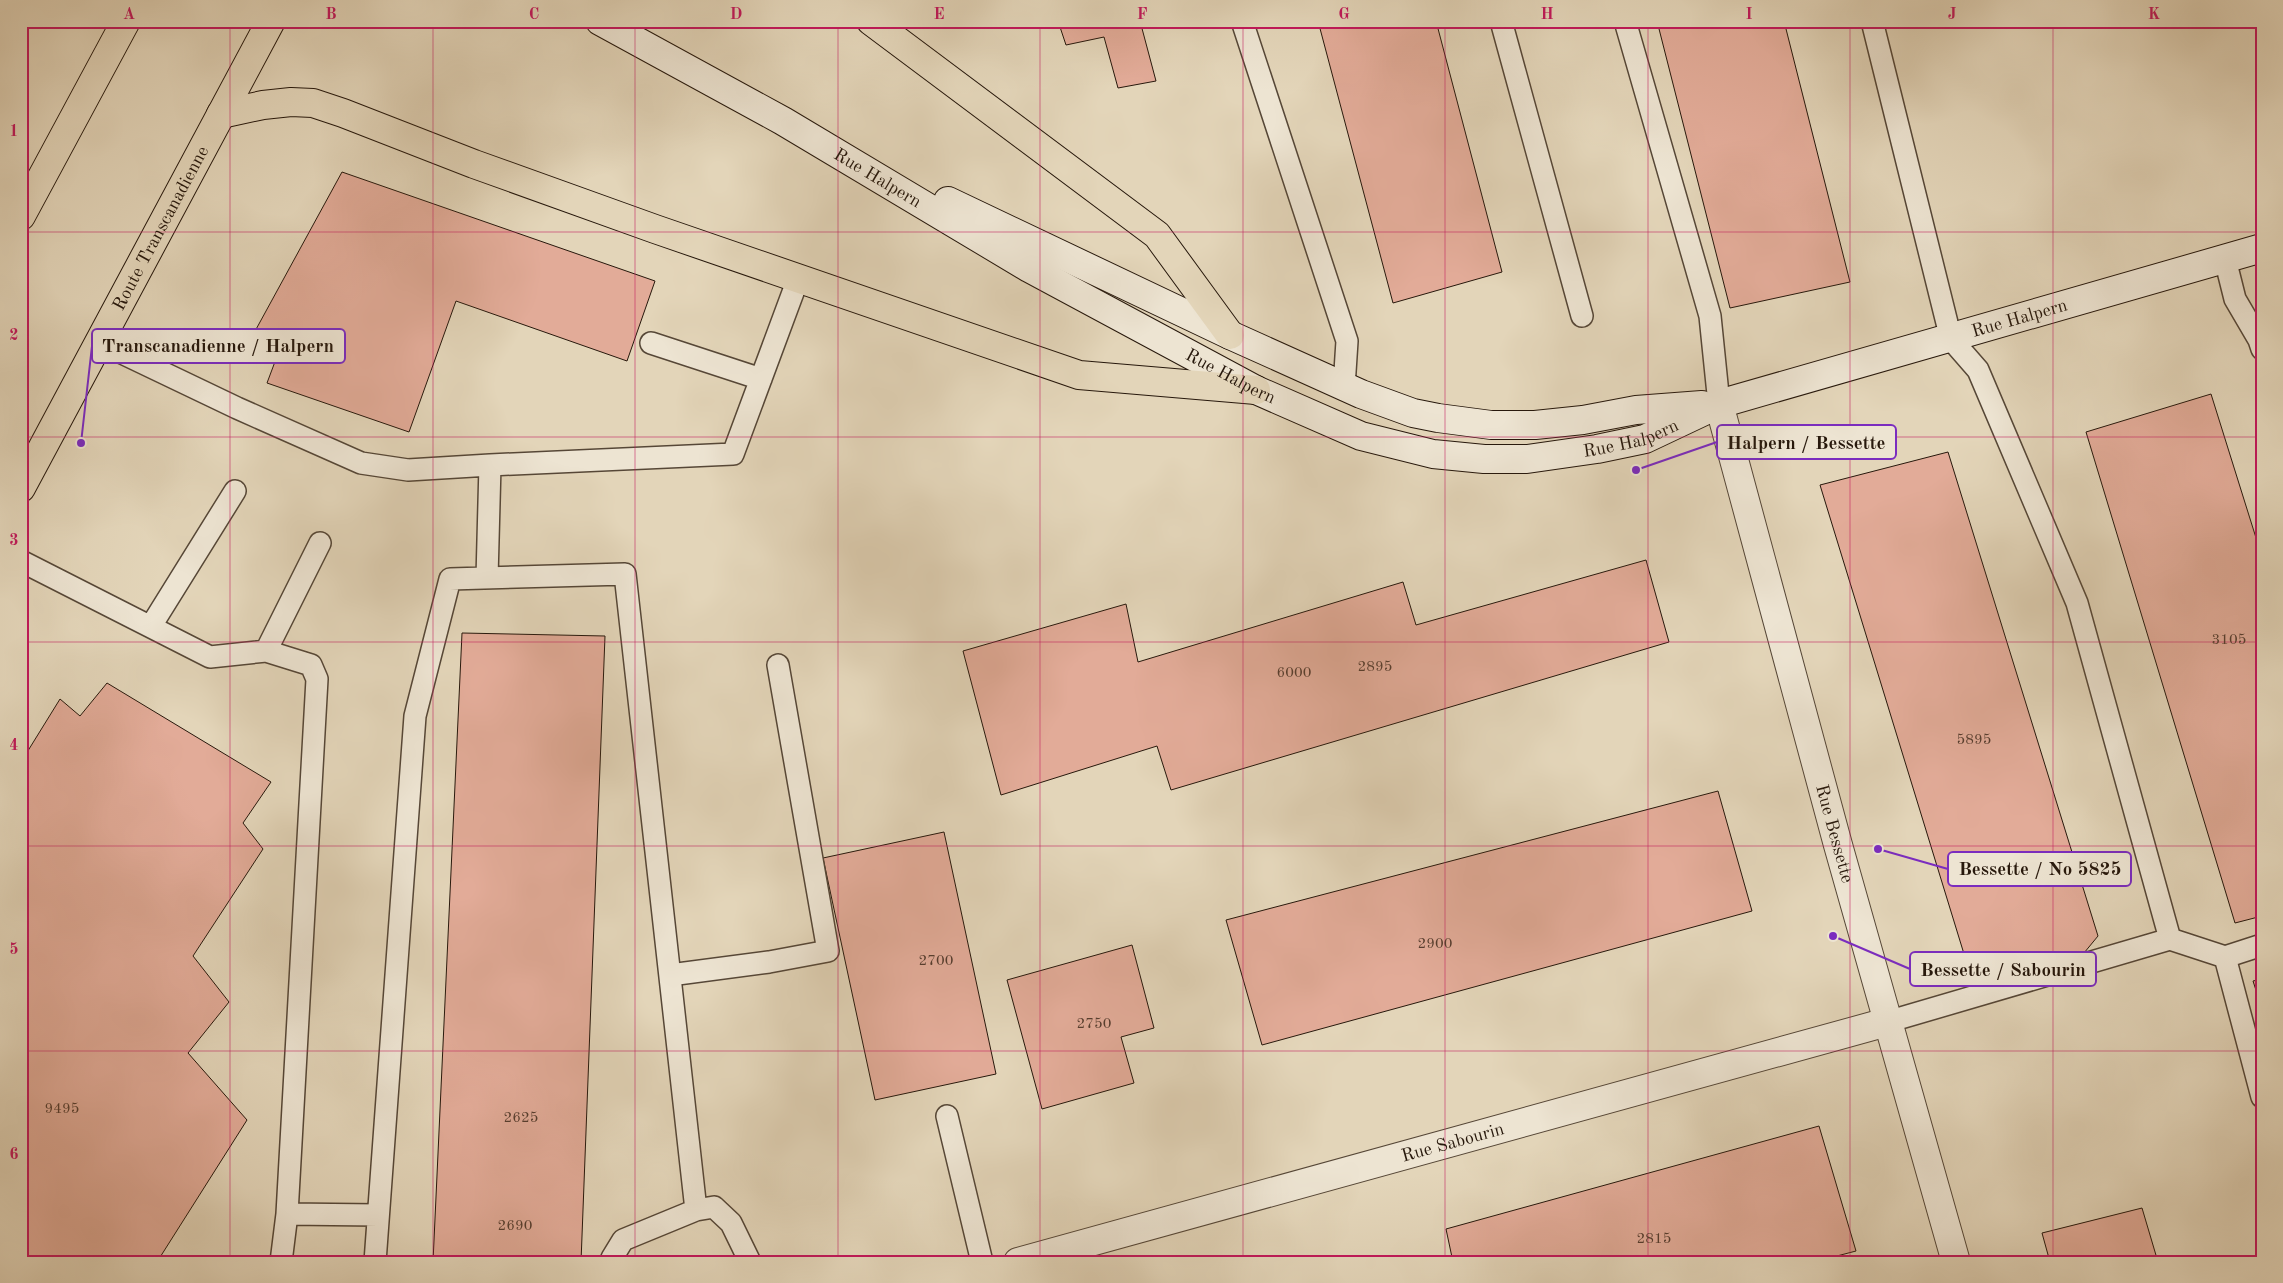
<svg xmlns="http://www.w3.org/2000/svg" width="2283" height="1283" viewBox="0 0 2283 1283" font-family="'Old Standard TT',serif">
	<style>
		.building { fill: #e2ab98; stroke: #27180c }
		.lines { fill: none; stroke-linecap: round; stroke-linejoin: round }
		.lane-casing { stroke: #564737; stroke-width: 24 }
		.street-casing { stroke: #564737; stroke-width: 30 }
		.secondary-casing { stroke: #27180c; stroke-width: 30 }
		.primary-casing { stroke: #27180c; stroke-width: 30 }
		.highway-casing { stroke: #27180c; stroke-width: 30 }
		.lane { stroke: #ede4d2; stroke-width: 21 }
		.street { stroke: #ede4d2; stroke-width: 28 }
		.secondary { stroke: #ede4d2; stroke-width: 28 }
		.primary { stroke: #e3d5b9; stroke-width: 28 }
		.highway { stroke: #e3d5b9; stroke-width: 28 }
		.grid { fill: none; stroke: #c2185b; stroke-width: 1; stroke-opacity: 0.55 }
		.labels { text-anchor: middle; stroke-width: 5; stroke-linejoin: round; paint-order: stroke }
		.number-label { font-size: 15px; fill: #563d2f }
		.street-label { font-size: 18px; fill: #27180c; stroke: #ede4d2 }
		.leader { fill: none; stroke: #7b2cbf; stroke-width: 2 }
		.callout-dot { fill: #7b2cbf; stroke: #ede4d2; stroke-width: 2 }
		.callout { fill: #ede4d2; stroke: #7b2cbf; stroke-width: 2 }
		.callout-label { font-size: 19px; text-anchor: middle; font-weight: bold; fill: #27180c }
		.neatline { fill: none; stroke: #c2185b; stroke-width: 2 }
		.grid-label { font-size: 16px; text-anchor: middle; font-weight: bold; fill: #c2185b }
	</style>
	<rect width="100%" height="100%" fill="#e3d5b9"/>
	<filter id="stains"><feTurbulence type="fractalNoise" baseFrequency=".004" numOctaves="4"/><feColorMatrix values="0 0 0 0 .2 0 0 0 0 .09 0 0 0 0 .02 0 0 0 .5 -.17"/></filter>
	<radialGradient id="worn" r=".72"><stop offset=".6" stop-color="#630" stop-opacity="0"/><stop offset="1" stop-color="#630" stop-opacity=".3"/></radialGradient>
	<path class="building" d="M 1058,21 L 1140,21 L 1156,81 L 1118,88 L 1104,37 L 1066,45 Z
		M 1318,21 L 1436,21 L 1502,272 L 1393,303 Z
		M 1657,21 L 1784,21 L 1850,282 L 1730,308 Z
		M 342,172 L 655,281 L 627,361 L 456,301 L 409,432 L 267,383 L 282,343 L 254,333 Z
		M 2211,394 L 2262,557 L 2262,916 L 2235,923 L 2086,432 Z
		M 1948,452 L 2098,936 L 2084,953 L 1972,980 L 1820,485 Z
		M 1646,560 L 1669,642 L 1171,790 L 1157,746 L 1001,795 L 963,651 L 1126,604 L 1138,662 L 1403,582 L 1416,625 Z
		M 462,633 L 605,636 L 581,1262 L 433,1262 Z
		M 107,683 L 271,782 L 243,823 L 263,849 L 193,956 L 229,1002 L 188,1053 L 247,1120 L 157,1262 L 21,1262 L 21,762 L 60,699 L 80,716 Z
		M 1718,791 L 1752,911 L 1262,1045 L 1226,920 Z
		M 944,832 L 996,1074 L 875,1100 L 823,858 Z
		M 1132,945 L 1154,1028 L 1121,1037 L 1134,1083 L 1042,1109 L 1007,980 Z
		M 2262,979 L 2262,1009 L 2253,981 Z
		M 1819,1126 L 1856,1251 L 1814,1262 L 1453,1262 L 1446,1229 Z
		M 2142,1208 L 2158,1262 L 2050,1262 L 2042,1233 Z"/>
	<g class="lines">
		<defs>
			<path id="lane" d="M 1242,21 L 1347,341 L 1344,387
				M 1501,21 L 1582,316
				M 1625,21 L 1710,316 L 1719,404
				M 1872,21 L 1951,339 L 1978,370 L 2077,603 L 2170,939
				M 2225,259 L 2235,299 L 2259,340 L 2262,349
				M 99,342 L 237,408 L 361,463 L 408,470 L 490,465
				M 651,343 L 761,379
				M 21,561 L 210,657 L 266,651 L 311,665 L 317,679 L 287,1214 L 281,1262
				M 487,578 L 490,465 L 733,454 L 798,279
				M 151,626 L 235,491
				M 266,651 L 320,543
				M 2262,945 L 2225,957 L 2262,1097
				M 670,975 L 769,962 L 828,951 L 778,665
				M 1887,1022 L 2170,939 L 2225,957
				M 947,1116 L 982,1262
				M 287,1214 L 378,1215
				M 375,1262 L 415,716 L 450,579 L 625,574 L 696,1210 L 714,1207 L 731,1223 L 750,1262
				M 613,1262 L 612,1258 L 623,1240 L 696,1210"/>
			<g id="street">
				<path id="s1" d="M 1719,404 L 1838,845 L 1956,1262"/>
				<path id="s2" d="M 1018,1262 L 1887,1022"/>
			</g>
			<g id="secondary">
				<path id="s3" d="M 600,21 L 783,121 L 1029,268 L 1256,390 L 1361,436 L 1433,454 L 1484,459 L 1527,459 L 1597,449 L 1645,439 L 1719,404 L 2262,248"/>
				<path d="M 948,201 L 1230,335 L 1361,394 L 1413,413 L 1438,418 L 1491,425 L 1535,425 L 1583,420 L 1636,410 L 1702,405"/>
			</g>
			<g id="primary">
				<path d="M 871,21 L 1157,235 L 1230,335"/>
				<path d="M 221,114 L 263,105 L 291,102 L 313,103 L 343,113 L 474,164 L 655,229 L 1079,375 L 1256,390"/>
				<path id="s4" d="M 21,488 L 271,21"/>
			</g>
			<path id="highway" d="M 21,216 L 126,21"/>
		</defs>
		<use href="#lane" class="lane-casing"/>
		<use href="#street" class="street-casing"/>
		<use href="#secondary" class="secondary-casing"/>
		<use href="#primary" class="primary-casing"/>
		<use href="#highway" class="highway-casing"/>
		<use href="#lane" class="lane"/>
		<use href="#street" class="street"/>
		<use href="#secondary" class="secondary"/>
		<use href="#primary" class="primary"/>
		<use href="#highway" class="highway"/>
	</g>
	<path class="grid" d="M 230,21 L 230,1262M 433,21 L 433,1262M 635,21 L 635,1262M 838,21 L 838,1262M 1040,21 L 1040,1262M 1243,21 L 1243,1262M 1445,21 L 1445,1262M 1648,21 L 1648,1262M 1850,21 L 1850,1262M 2053,21 L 2053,1262M 21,232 L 2262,232M 21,437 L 2262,437M 21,642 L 2262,642M 21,846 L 2262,846M 21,1051 L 2262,1051"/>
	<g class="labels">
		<g class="number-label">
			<text x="2229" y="644">3105</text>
			<text x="1375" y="671">2895</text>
			<text x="1294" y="677">6000</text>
			<text x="1974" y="744">5895</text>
			<text x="1435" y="948">2900</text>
			<text x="936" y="965">2700</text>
			<text x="1094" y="1028">2750</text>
			<text x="62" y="1113">9495</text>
			<text x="521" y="1122">2625</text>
			<text x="515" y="1230">2690</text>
			<text x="1654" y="1243">2815</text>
		</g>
		<g class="street-label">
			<text dy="6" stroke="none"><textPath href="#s3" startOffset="319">Rue Halpern</textPath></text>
			<text dy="6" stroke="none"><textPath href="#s4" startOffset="295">Route Transcanadienne</textPath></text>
			<text dy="6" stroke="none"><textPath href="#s3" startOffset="1550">Rue Halpern</textPath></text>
			<text dy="6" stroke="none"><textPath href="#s3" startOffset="724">Rue Halpern</textPath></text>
			<text dy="6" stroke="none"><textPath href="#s3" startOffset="1142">Rue Halpern</textPath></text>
			<text dy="6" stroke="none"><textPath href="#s1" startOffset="445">Rue Bessette</textPath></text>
			<text dy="6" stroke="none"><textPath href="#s2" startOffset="451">Rue Sabourin</textPath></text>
		</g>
	</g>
	<path class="leader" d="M81 443L92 346M1636 470L1717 442M1878 849L1948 869M1833 936L1910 969"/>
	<g class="callout-dot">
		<circle cx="81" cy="443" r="5"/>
		<circle cx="1636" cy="470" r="5"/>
		<circle cx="1878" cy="849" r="5"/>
		<circle cx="1833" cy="936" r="5"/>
	</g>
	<g class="callout">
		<rect x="92" y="329" width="253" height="34" rx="5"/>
		<rect x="1717" y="425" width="179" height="34" rx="5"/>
		<rect x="1948" y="852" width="183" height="34" rx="5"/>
		<rect x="1910" y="952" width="186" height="34" rx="5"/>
	</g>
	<g class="callout-label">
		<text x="218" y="352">Transcanadienne / Halpern</text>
		<text x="1806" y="449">Halpern / Bessette</text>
		<text x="2040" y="875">Bessette / No 5825</text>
		<text x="2003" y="976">Bessette / Sabourin</text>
	</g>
	<rect width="2283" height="1283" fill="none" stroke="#e3d5b9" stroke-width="55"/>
	<rect x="28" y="28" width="2228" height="1228" class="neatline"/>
	<g class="grid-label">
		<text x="129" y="19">A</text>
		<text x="331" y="19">B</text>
		<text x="534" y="19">C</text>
		<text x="736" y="19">D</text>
		<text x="939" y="19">E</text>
		<text x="1142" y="19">F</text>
		<text x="1344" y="19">G</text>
		<text x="1547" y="19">H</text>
		<text x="1749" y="19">I</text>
		<text x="1952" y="19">J</text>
		<text x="2154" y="19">K</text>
		<text x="14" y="136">1</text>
		<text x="14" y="340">2</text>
		<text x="14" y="545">3</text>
		<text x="14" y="750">4</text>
		<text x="14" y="954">5</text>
		<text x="14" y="1159">6</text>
	</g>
	<rect width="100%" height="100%" filter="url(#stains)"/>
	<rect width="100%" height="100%" fill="url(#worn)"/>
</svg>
